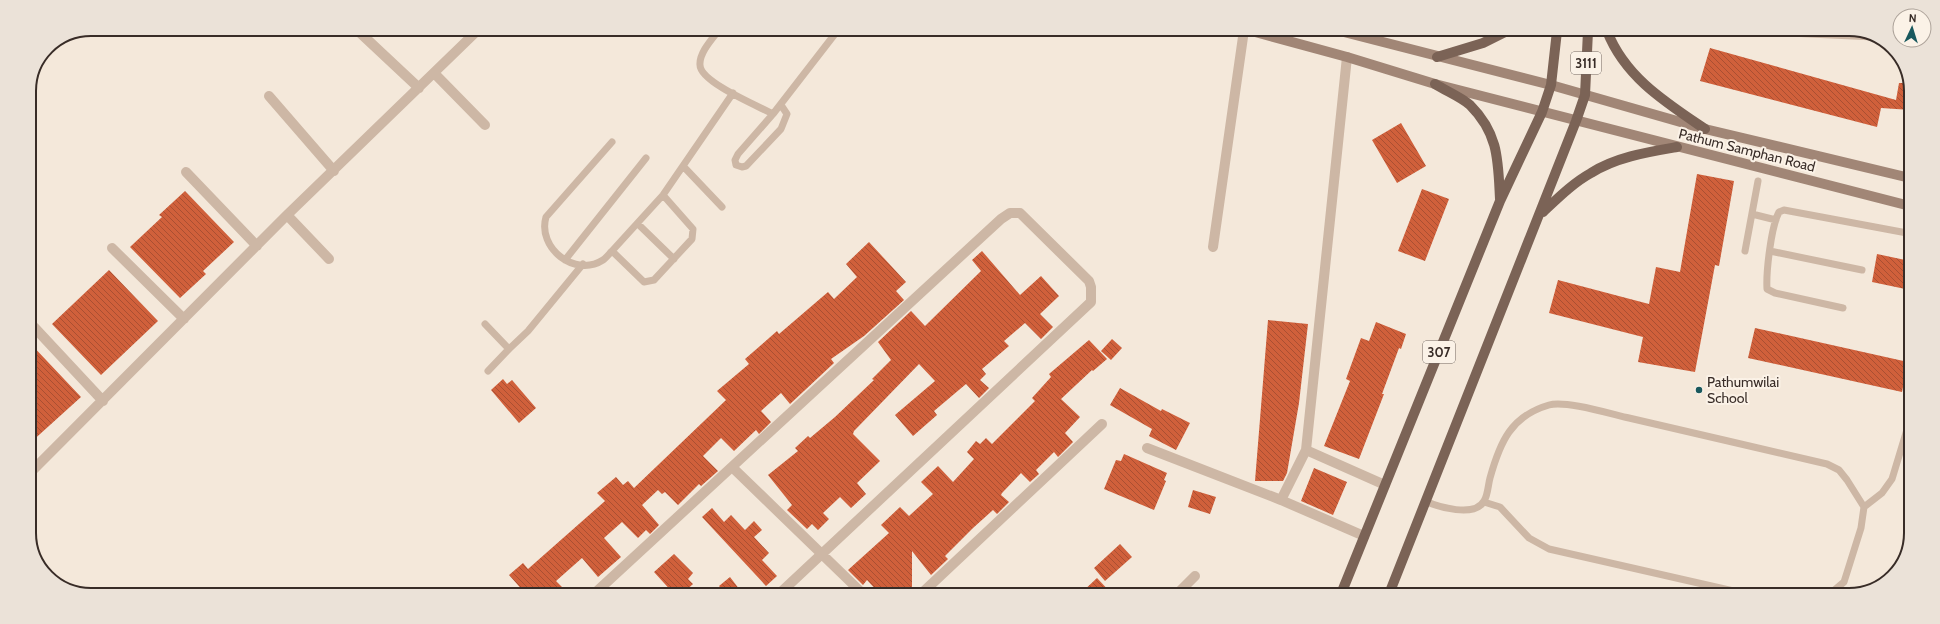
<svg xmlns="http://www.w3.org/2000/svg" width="1940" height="624" viewBox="0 0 1940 624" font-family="Cabin,sans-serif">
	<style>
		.building { fill: url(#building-back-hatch) }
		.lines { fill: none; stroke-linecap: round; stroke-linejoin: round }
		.lane { stroke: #cdb7a5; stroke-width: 7 }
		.street { stroke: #cdb7a5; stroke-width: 10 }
		.secondary { stroke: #a18676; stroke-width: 10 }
		.primary { stroke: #7b6356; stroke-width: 10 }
		.poi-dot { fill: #19585d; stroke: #fbf2e7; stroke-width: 1.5 }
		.labels { text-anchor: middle; stroke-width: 4; stroke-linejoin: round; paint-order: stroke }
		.shield { fill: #fbf2e7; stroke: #726761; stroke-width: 1 }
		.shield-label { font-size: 13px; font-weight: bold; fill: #382c27 }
		.street-label { font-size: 14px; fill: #382c27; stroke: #fbf2e7 }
		.poi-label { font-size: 14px; fill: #382c27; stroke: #fbf2e7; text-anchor: start }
		.rim { fill: none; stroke: #382c27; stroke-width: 2 }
	</style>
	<defs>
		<pattern id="building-back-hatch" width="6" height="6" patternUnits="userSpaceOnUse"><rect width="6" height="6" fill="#d0603b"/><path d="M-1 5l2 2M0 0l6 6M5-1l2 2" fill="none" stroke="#aa4f32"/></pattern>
	</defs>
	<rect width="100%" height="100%" fill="#f4e8da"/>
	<path class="building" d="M 1710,48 L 1896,100 L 1899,83 L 1909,83 L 1911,110 L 1881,108 L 1877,127 L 1700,81 Z
		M 1401,123 L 1426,166 L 1397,183 L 1372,140 Z
		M 1697,174 L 1734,181 L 1719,266 L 1715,265 L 1695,372 L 1638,362 L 1643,337 L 1549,313 L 1558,280 L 1649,304 L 1656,267 L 1680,272 Z
		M 1422,189 L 1449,199 L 1425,261 L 1398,251 Z
		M 185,191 L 234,242 L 203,271 L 206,274 L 180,298 L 130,247 L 162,217 L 159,215 Z
		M 869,242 L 906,282 L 896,291 L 904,300 L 864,336 L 831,359 L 834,363 L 790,404 L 781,393 L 761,411 L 771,422 L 759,434 L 756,430 L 734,451 L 721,438 L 703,456 L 718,471 L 701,486 L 699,484 L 678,505 L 665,492 L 662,494 L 658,490 L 642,505 L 659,525 L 650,534 L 646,530 L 638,538 L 622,522 L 604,538 L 621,557 L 598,577 L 582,558 L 556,581 L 568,593 L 525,593 L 509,575 L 523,563 L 528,569 L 605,501 L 597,493 L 616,477 L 623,485 L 628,481 L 634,488 L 726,400 L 717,391 L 749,364 L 745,359 L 777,331 L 779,334 L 828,292 L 834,299 L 857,277 L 846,264 Z
		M 982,251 L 1020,295 L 1041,276 L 1059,296 L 1040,314 L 1053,327 L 1041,339 L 1025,323 L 1004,341 L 1009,346 L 982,369 L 986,374 L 980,380 L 989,388 L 979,398 L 966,384 L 934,411 L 937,415 L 913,436 L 895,415 L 935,381 L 919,364 L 854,431 L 853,434 L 880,461 L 857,483 L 866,494 L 851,508 L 840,497 L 823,513 L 829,519 L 818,530 L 812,524 L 807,529 L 787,510 L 792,505 L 768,475 L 798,451 L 795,448 L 808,436 L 810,438 L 835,417 L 874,380 L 872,379 L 891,360 L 878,342 L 911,311 L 925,326 L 981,271 L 972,260 Z
		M 1877,254 L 1910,261 L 1910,290 L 1872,282 Z
		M 109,270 L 158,321 L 101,375 L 52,324 Z
		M 1268,320 L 1308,324 L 1299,403 L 1287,473 L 1283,481 L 1255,481 Z
		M 1376,322 L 1406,334 L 1401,349 L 1399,348 L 1382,394 L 1384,394 L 1359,459 L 1324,446 L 1350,381 L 1346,379 L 1361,338 L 1369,341 Z
		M 1755,328 L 1908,362 L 1902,392 L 1748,358 Z
		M 1112,339 L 1122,348 L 1111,360 L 1101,351 Z
		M 1089,340 L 1107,359 L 1093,371 L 1092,370 L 1061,399 L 1080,417 L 1065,433 L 1073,442 L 1058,457 L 1054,452 L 1036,470 L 1039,474 L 1030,482 L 1021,473 L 1002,493 L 1001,495 L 1009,502 L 997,514 L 993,510 L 973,528 L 945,556 L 948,559 L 931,575 L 912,551 L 912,594 L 880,594 L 867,580 L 863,585 L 848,570 L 889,533 L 881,525 L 900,507 L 909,516 L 933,494 L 921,482 L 938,466 L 953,482 L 974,459 L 967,452 L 976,441 L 980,444 L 986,438 L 992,444 L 1035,401 L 1032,398 L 1051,377 L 1049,374 Z
		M 29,342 L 81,397 L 29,444 Z
		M 503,379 L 507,384 L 512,380 L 536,408 L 519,423 L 491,390 Z
		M 1120,388 L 1161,411 L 1162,409 L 1190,423 L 1176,450 L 1149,436 L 1152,429 L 1110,405 Z
		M 1124,454 L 1167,473 L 1164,480 L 1166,481 L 1154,510 L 1104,489 L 1116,460 L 1121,461 Z
		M 1314,468 L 1347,482 L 1333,515 L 1301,501 Z
		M 1193,490 L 1216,497 L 1210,514 L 1188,507 Z
		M 712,508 L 724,522 L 731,515 L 745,530 L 754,521 L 762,530 L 754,537 L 769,553 L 762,560 L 777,576 L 766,586 L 702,517 Z
		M 1120,544 L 1132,557 L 1105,581 L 1094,568 Z
		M 674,554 L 693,573 L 688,579 L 693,584 L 682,594 L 674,594 L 654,572 Z
		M 730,577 L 743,594 L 726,594 L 719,586 Z
		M 1097,578 L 1112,594 L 1080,594 Z"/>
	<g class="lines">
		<path class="lane" d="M 719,30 C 712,39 699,53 700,65 C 700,82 758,106 773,114 L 838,30
			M 1746,31 L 1874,37
			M 773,114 L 738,154 L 735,160 L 736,165 L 742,167 L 746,166 L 781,129 L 787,114 L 781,105
			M 612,142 L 546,217 C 537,248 575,278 603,260 C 606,258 609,254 612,251 L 663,195 L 733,93
			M 683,166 L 722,207
			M 1752,214 L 1776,220
			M 638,224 L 674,259
			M 1910,234 L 1907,233 L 1910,206
			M 612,251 L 644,282 L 654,280 L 692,239 L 693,229 L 663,195
			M 1745,251 L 1758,181
			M 1770,251 L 1862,270
			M 565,260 L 646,158
			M 1843,308 L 1775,293 L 1767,289 C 1766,272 1771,227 1779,212 L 1784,210 L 1907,233
			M 485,324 L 509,349 L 528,331 L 583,264
			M 488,371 L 509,349
			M 1425,501 C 1438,507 1475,518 1484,501 C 1488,495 1488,485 1490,478 C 1500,442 1511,416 1549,405 C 1565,400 1611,414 1629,418 C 1695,433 1761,449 1827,464 L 1839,470 L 1847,480 L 1864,507 L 1861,528 L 1844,582 L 1831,593 L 1825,595
			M 1484,502 L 1500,507 L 1529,538 L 1549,549 L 1751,595
			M 1864,507 L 1882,493 L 1892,479 L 1909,423"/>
		<path class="street" d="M 356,29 L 419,88
			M 1347,57 L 1306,450 L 1385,485
			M 434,73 L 485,125
			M 269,96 L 334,171
			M 186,172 L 257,246
			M 287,215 L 329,259
			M 1213,247 L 1244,30
			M 112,248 L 184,319
			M 34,327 L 103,401
			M 1147,448 L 1281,500 L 1364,536
			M 732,467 L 863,594
			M 29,474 L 287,215 L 479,29
			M 1281,500 L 1306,450
			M 595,593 L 1001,219 L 1010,213 L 1020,213 L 1089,281 L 1091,287 L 1091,302 L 779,594
			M 921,594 L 1102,424
			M 1177,594 L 1195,576"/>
		<path class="secondary" d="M 1248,30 L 1347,57 L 1435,84 L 1910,206
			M 1340,31 L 1551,85 L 1705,129 L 1910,178"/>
		<path class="primary" d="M 1607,31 C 1625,77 1665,102 1705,129
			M 1437,57 L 1483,43 L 1507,31
			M 1435,84 C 1446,91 1461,97 1470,105 C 1499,134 1498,161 1500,199
			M 1543,212 C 1558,198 1573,183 1591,173 C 1616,157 1648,152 1677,147
			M 1341,594 L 1500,201 L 1542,112 L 1551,85 L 1557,31
			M 1389,594 L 1576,121 L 1585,95 L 1588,31"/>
	</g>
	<circle class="poi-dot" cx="1699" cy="390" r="4"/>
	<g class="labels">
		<g class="shield">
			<rect x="1571" y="52" width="30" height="22" rx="3"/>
			<rect x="1423" y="341" width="32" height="22" rx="3"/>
		</g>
		<g class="shield-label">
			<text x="1586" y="68">3111</text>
			<text x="1439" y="357">307</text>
		</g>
		<g class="street-label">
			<text transform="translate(1747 150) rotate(14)" y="5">Pathum Samphan Road</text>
		</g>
		<g class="poi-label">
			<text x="1707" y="387">Pathumwilai<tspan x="1707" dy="16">School</tspan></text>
		</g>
	</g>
	<path d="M0 0H1940V624H0ZM91 36H1849A55 55 0 0 1 1904 91V533A55 55 0 0 1 1849 588H91A55 55 0 0 1 36 533V91A55 55 0 0 1 91 36Z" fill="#ebe2d8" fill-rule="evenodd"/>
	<path class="rim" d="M91 36H1849A55 55 0 0 1 1904 91V533A55 55 0 0 1 1849 588H91A55 55 0 0 1 36 533V91A55 55 0 0 1 91 36Z"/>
	<g transform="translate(1912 28) rotate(4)"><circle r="19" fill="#fbf2e7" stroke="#ada39a"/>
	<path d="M0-3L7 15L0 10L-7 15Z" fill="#19585d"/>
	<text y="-6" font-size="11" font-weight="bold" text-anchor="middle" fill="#382c27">N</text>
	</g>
</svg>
